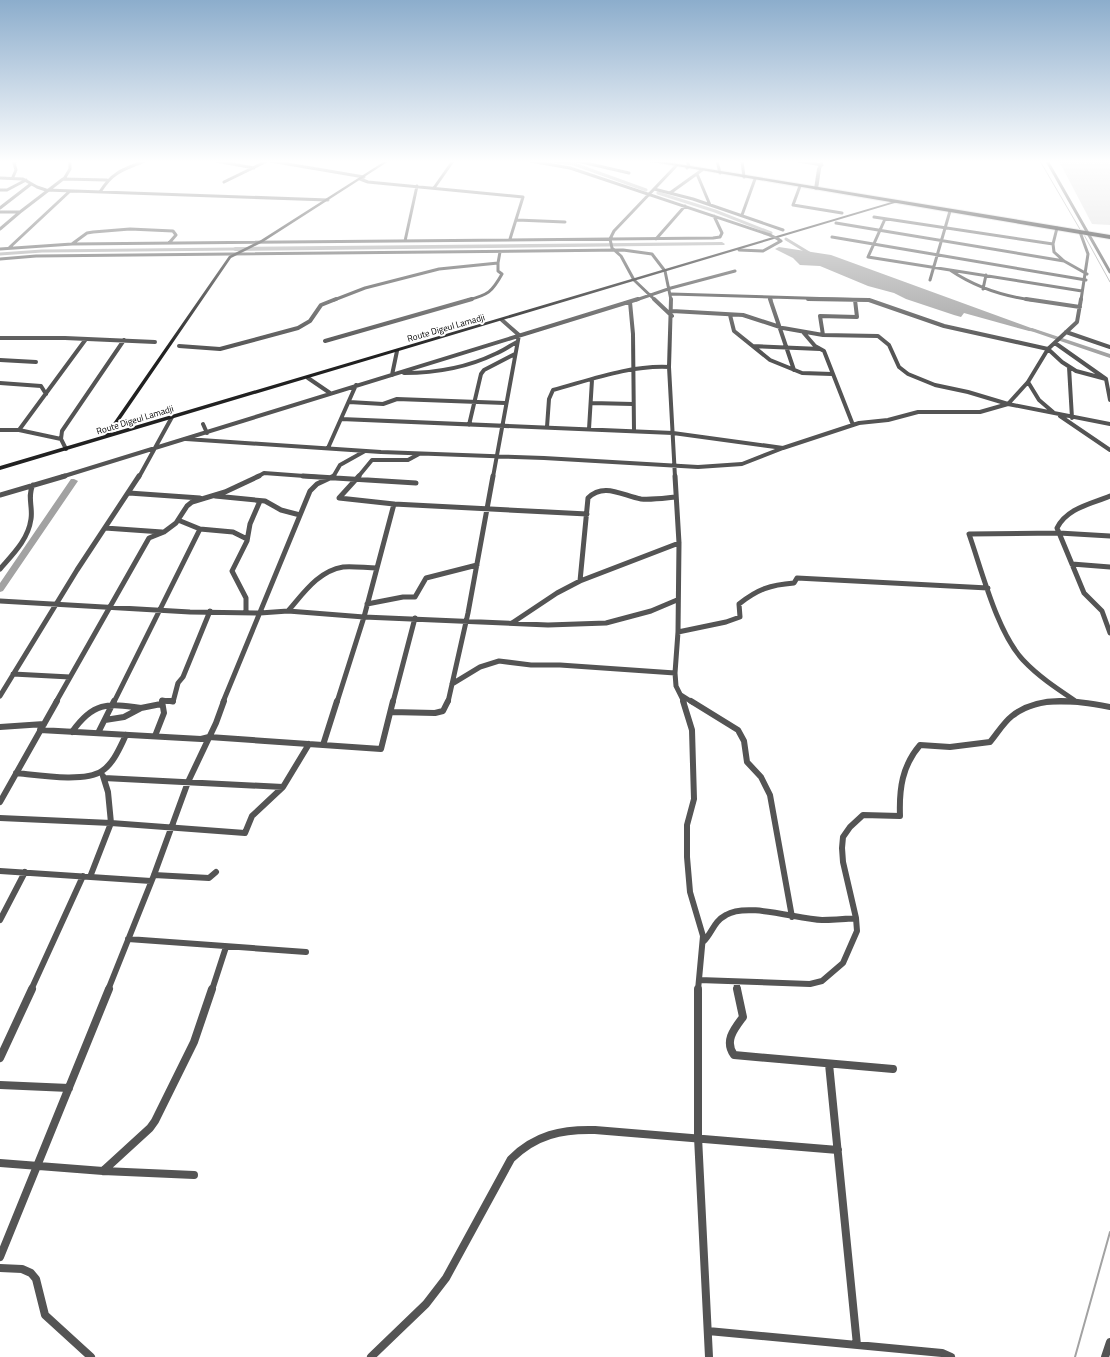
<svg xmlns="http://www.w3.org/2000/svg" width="1110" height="1357" viewBox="0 0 1110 1357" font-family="'Titillium Web',sans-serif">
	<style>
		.green { fill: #dbdbdb }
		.water { fill: #a2a2a2 }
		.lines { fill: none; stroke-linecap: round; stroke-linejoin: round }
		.stream-far1 { stroke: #a2a2a2; stroke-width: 1 }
		.stream { stroke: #a2a2a2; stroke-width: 2 }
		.canal { stroke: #a2a2a2; stroke-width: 3 }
		.river { fill: #a2a2a2; fill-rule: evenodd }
		.trunk-casing { stroke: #dbdbdb; stroke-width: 2 }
		.minor-far4 { stroke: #545454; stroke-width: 3 }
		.minor-far3 { stroke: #545454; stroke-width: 4 }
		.minor-far2 { stroke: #545454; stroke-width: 5 }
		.minor-far1 { stroke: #545454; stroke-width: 6 }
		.minor { stroke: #545454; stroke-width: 8 }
		.tertiary { fill: #545454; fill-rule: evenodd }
		.secondary { fill: #212121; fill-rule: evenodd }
		.trunk { fill: #000; fill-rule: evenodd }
		.minor-bridge { stroke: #545454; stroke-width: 3 }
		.labels { text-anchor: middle; stroke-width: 4; stroke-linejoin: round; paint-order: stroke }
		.far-street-label { font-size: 9px; fill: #000; stroke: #fff }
	</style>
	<rect width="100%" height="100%" fill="#fff"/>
	<path class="green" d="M 1059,161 L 1110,161 L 1110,225 L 1092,224 Z"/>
	<path class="water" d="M 779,247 L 831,255 L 1042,332 L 1029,331 L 964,313 L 961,317 L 954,315 L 906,299 L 894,293 L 868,286 L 820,266 L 800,265 L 793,258 L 775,249 Z"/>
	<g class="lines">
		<path class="stream-far1" d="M 1040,161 L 1081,231
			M 1083,233 L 1110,282"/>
		<path class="stream" d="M 1075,1357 L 1110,1232"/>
		<path class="canal" d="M 550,161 L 574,164 L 646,190
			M 658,193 L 715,211 L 771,233
			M 786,239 L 814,256
			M 0,254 L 42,251 L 235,249"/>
		<path class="river" d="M 722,242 L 725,244 L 724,245 L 235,251 L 232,249 L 235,247 Z
			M 1028,328 L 1032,328 L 1110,354 L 1110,358 L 1028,330 Z
			M 71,479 L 74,479 L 78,481 L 3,591 L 0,592 L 0,583 Z"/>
		<defs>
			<path id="trunk" d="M 660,161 L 1110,235 L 1110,239 L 647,161 Z"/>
		</defs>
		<use href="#trunk" class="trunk-casing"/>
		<path class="minor-far4" d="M 216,161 L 254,168
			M 270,161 L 364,177
			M 530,161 L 570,168 L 770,235
			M 577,161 L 629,173
			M 687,161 L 689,166 L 687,168
			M 717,161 L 720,173
			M 742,161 L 744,177
			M 798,161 L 822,165
			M 1047,161 L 1110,272
			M 697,174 L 710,205
			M 13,177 L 16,170 L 14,163 L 16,161
			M 0,178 L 23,179 L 37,187 L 46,190 L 328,200
			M 64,179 L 70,169 L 70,161
			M 360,179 L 368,182 L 523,197 L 510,239
			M 224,182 L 267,161
			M 800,186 L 793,205 L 842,213
			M 434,188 L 453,161
			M 654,189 L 693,199 L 783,230
			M 0,190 L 7,190 L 26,180
			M 100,192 C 112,172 124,169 145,161
			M 670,193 L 702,170
			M 0,208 L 31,184
			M 0,212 L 20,212 L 63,179 L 107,180
			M 742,215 L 755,179
			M 874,217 L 1053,244
			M 885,219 L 868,257 L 1082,291
			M 517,220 L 565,222
			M 836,223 L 1064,261
			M 1057,228 L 1053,244 L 1054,252 L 1064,261 L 1087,274
			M 0,229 L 20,212
			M 1080,232 L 1088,254 L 1081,300
			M 832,237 L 1086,280
			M 656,239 L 685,206
			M 405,241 L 417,186
			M 72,244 L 87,233 L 93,232 L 130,229 L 173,231 L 176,235 L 169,243
			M 10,247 L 70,191
			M 0,249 L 72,244 L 713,238 L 720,237 L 722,233 L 714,216
			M 739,250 L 763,251 L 781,241 L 778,239
			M 0,259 L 36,256 L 623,250 L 652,254 L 665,271 L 671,300
			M 950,270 C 975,287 1002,296 1032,300
			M 930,280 L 950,211
			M 983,289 L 986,275
			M 671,294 L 869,300
			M 770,298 L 771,300
			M 334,300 L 365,288 L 439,269 L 498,263 L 500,252
			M 468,300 C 488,295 492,292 502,274 L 498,271 L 498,263
			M 636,300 L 671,288 L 735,271
			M 655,300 L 634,280 L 621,256 L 612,248 L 610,239 L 614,231 L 676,166"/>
		<path class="minor-far3" d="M 654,299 L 672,316
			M 671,299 L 669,367 L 675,477
			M 770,299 L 794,370
			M 808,299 L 869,300 L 944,326 L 1048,349 L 1062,362 L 1076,371 L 1106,379
			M 1026,299 L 1080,307
			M 630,302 L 633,334 L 634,431
			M 672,311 L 743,315 L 783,328 L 823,335 L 878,336 L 889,345 L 899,367 L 908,374 L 935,385 L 968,392 L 1008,404 L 1110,424
			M 730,315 L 734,331 L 770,360 L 802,373 L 832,374
			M 803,332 L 815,346 L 824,351 L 853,425
			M 1066,332 L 1110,347
			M 823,335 L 820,316 L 857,317 L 855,300
			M 0,338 L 65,338 L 155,342
			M 325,341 L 472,299
			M 1055,343 L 1106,379 L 1110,400
			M 179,346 L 220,349 L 298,328 L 310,321 L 321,305 L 336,299
			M 753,346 L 820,349
			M 0,360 L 36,362
			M 1069,367 L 1072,418
			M 404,373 C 436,373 466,368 495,354 C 503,351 509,346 517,342
			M 392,375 L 397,351
			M 308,378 L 330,393
			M 1028,382 L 1039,400 L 1053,412
			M 0,383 L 41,386 L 46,394
			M 349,402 L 383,404 L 397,399 L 505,403
			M 591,403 L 633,404
			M 1060,416 L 1110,450
			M 341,419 L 673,433 L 783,448
			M 203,424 L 207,433
			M 469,425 L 481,374 L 484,370 L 515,354
			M 547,427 L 549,399 L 553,390 C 590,380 630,365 669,367
			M 589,429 L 592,380
			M 0,430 L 19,430 L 61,439
			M 19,430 L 86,339
			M 186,439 L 381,452 L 544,458 L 698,467 L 742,464 L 783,448 L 859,423 L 888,420 L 918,412 L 980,412 L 1008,404 L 1028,382 L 1048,349 L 1077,322 L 1081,299
			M 328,448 L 356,385
			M 66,449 L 61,439 L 62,431 L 124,340
			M 61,477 L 638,299
			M 139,477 L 172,417
			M 257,477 L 264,473 L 318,477
			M 333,477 L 340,465 L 365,451
			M 358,477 L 372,460 L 408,460 L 419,454
			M 493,477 L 519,335 L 502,320"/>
		<path class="minor-far2" d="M 303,476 L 416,483
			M 675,476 L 679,543 L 678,632 L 675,673 L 676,686 L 684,702
			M 129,493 L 200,498
			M 0,495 L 65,476
			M 215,496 L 265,501 L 281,510 L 300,515
			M 1110,496 C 1091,504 1067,508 1057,528 L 1084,593 L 1102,611 L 1110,633
			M 394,504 L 587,514
			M 105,528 L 162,532
			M 200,529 L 233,532 L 247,539
			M 1072,564 L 1110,567
			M 0,569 C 13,554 28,540 31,519 C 33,507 27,496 33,485
			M 580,581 L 588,498 C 604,482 623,496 641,499 C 652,500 665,498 676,497
			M 0,601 L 190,612 L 260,613 L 288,611 L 364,617 L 548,625 L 606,623 L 651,611 L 677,600
			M 367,604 L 403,597 L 415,597 L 426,578 L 477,565
			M 288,611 C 303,594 318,571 343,567 C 354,566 366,568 377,568
			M 246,612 L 246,598 L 232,571 L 247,541 L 250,524 L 260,501
			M 512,623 L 557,593 L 580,581 L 679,543
			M 678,632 L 726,622 L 740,617 L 739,604 C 758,589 770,585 794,583 L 797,578 L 988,588
			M 13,674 L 70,677
			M 452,684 L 480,667 L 499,661 L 531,665 L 560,665 L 675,673
			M 681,695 L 692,702
			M 0,696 L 77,570 L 139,476
			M 1074,700 C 1056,688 1038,676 1023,660 C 997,632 982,571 969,534 L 1059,533 L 1110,536
			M 56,702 L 149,538 L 164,532 L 176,523 L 187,506 L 192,502 L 225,492 L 259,476
			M 114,702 L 200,529 L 178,520
			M 162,702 L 162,700 L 173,702
			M 173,702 L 178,683 L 183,677 L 210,611
			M 223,702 L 310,491 L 317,484 L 334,476
			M 337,702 L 364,617 L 394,504 L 339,498 L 359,476
			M 393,702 L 415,618
			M 448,702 L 468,613 L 493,476
			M 1047,702 L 1077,702"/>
		<path class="minor-far1" d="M 167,701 L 173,701
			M 683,701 L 692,730 L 694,799 L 687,825 L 687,857 L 690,892 L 703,936 L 698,990
			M 691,701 L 738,730 L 744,741 L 747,762 L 761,777 L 770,795 L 792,917
			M 391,712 L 435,713 L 443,711 L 448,701
			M 105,720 L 124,717 L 141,708 L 161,704
			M 0,727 L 44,724
			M 40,730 L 201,739 L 209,737 L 381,749 L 393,701
			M 72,732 C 93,702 107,703 141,708
			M 98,733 L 114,701
			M 155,736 L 164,713 L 162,701
			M 323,745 L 337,701
			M 16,773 C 37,775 84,783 102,771 C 114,763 120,747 126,735
			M 104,778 L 283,787 L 309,744
			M 0,802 L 57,701
			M 0,818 L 111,823 L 245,833 L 252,816 L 283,787
			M 0,871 L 151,881
			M 154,875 L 209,878 L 216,872
			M 90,877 L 111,823 L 108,792 L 103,776
			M 0,920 L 25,872
			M 128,939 L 306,952
			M 703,942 C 713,932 713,922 726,915 C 747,902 797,919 822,920 C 834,920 845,919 856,918
			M 699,980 L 810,984 L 822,981 L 843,963 L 857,931 L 856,918 L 843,862 L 842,848 L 843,837 L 850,827 L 863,815 L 900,816 C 899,789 902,766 920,745 L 950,747 L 990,742 C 997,734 1003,723 1012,716 C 1040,694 1078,701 1110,707
			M 736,982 L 738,990
			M 31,990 L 83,876
			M 108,990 L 154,875 L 188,782 L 216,723 L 224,701
			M 212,990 L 226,947"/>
		<path class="minor" d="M 698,989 L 698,1137 L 709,1357
			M 737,989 L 743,1017 C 734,1029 724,1041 734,1055 L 893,1069
			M 0,1058 L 32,989
			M 829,1064 L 857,1345
			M 0,1085 L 69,1088
			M 0,1163 L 103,1171 L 194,1175
			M 103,1171 L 150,1128 L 155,1121 L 194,1042 L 212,989
			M 0,1257 L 109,989
			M 0,1268 L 22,1269 L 31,1273 L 36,1279 L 45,1315 L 91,1357
			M 708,1331 L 942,1353 L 951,1357
			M 371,1357 L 426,1304 L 446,1278 L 511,1159 C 535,1135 562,1129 595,1130 L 838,1150
			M 1105,1357 L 1110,1342"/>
		<path class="tertiary" d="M 821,161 L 824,161 L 821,169 L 818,189 L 816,190 L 814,189 L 817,169 Z"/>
		<path class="secondary" d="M 385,161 L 389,161 L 263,242 L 231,258 L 111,433 L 895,201 L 898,202 L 0,470 L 0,466 L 105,435 L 229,256 L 261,240 Z"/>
		<use href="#trunk" class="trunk"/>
		<path class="minor-bridge" d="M 770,235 L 778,239"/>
	</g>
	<linearGradient id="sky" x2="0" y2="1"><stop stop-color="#8cadcc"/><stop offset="0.46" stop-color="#fff"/><stop offset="1" stop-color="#fff" stop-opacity="0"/></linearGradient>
	<rect width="1110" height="351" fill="url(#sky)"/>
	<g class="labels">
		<g class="far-street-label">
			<text transform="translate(446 328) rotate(-16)" y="3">Route Digeul Lamadji</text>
			<text transform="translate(135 420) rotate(-17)" y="3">Route Digeul Lamadji</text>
		</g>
	</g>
</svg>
